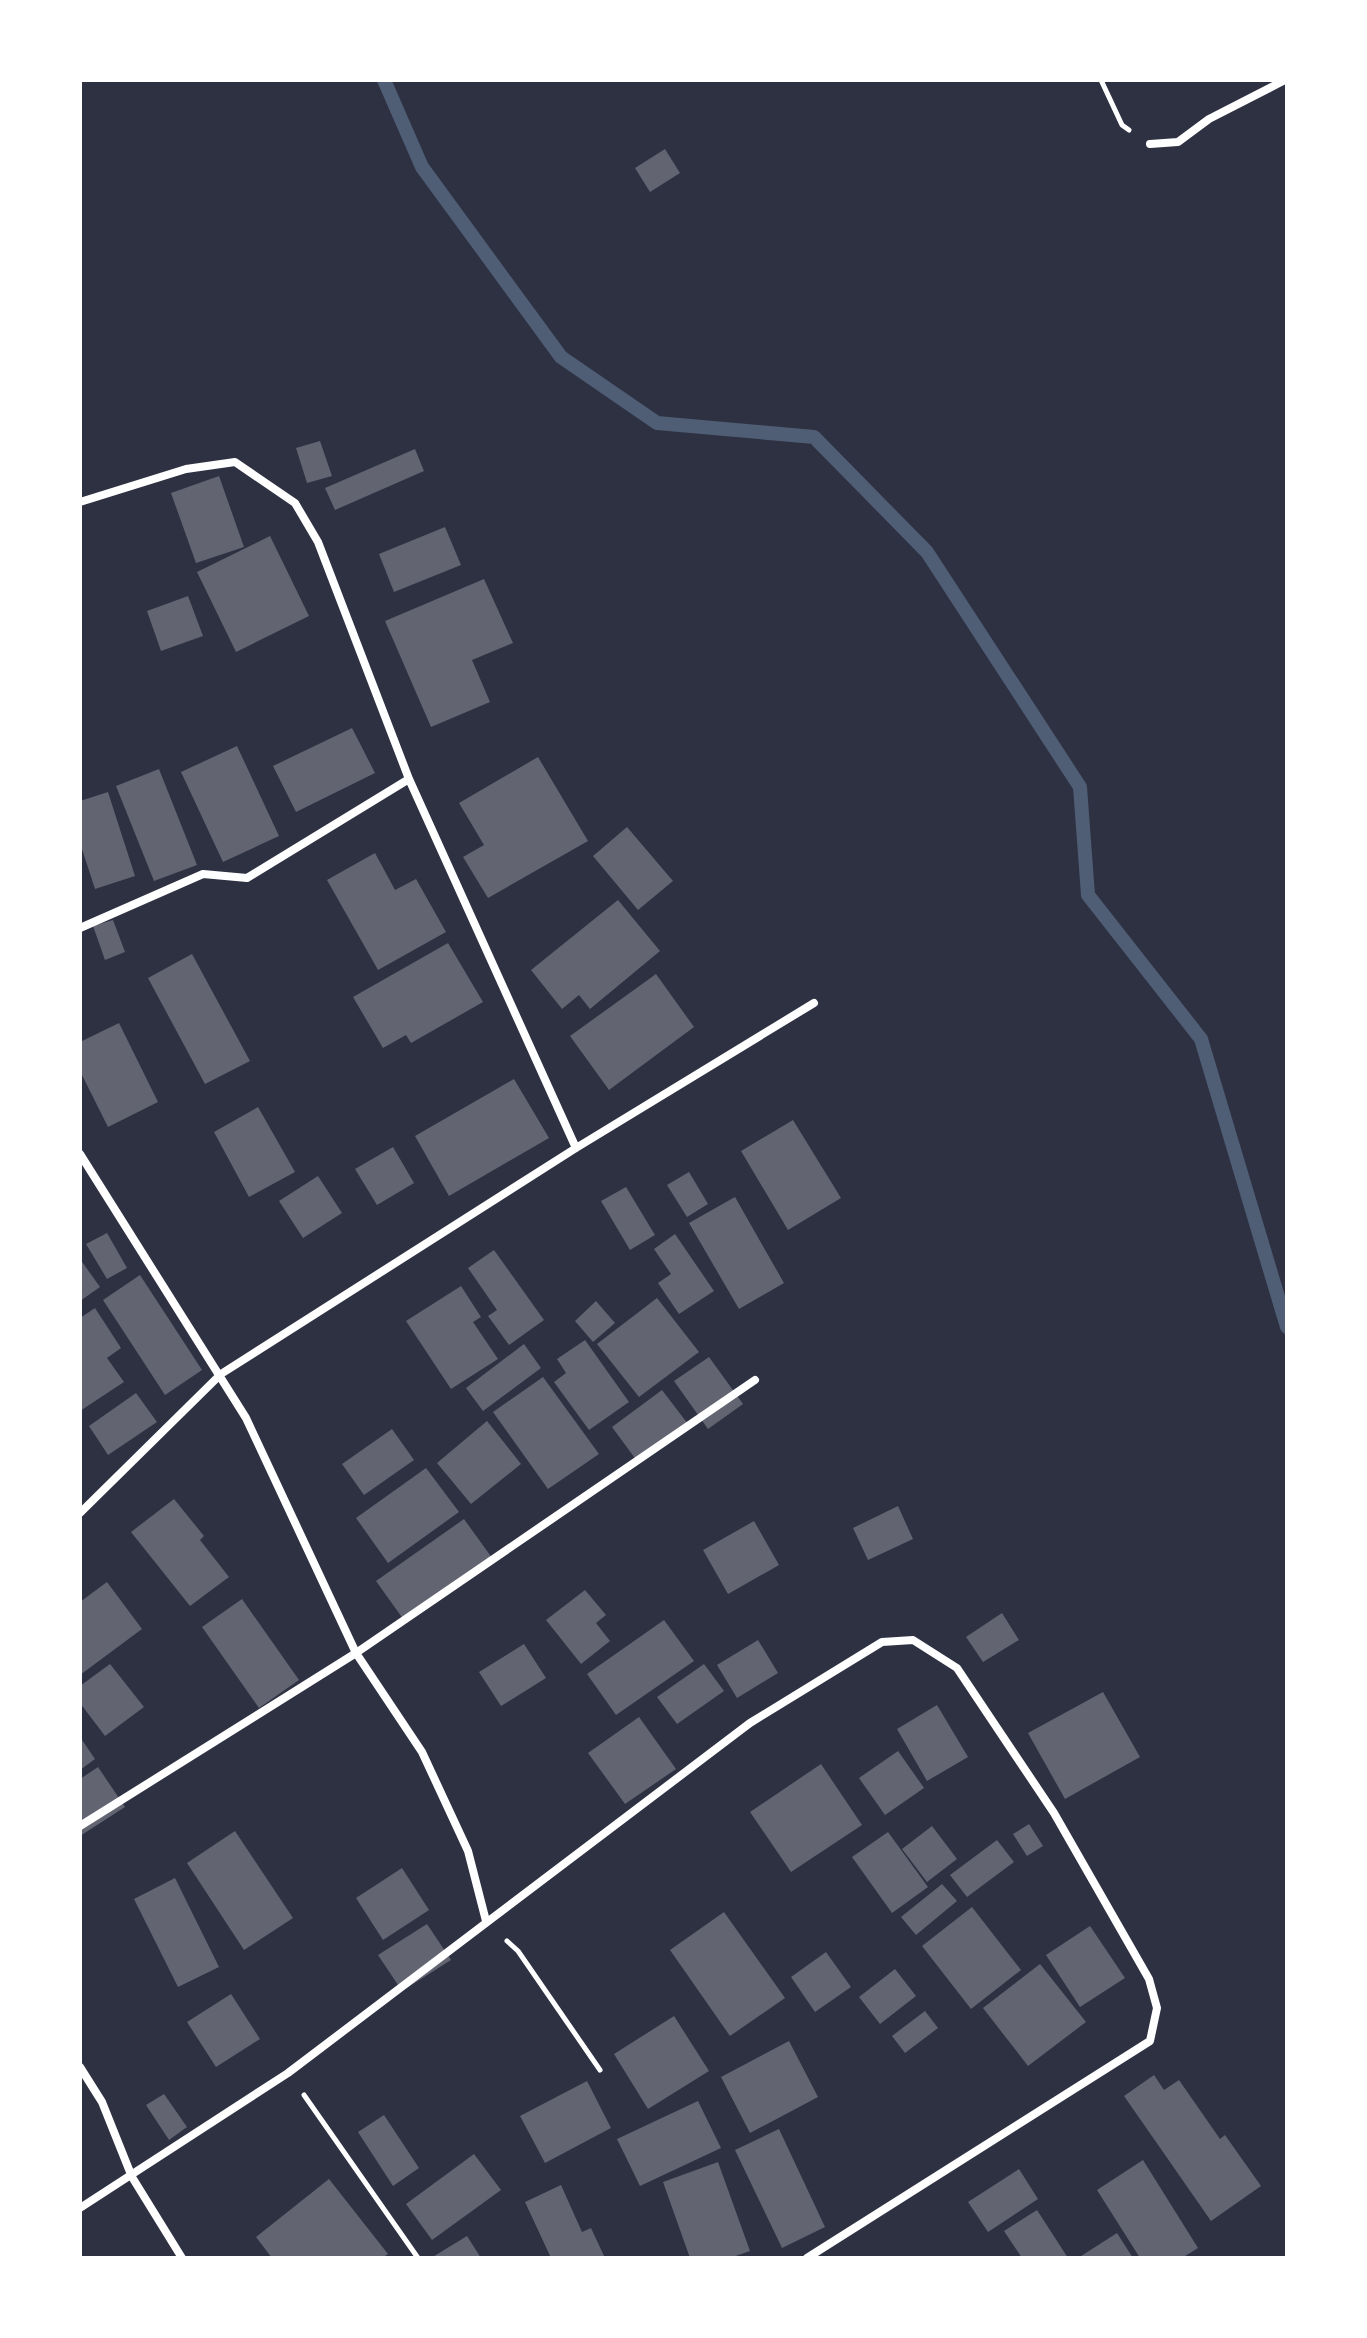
<svg xmlns="http://www.w3.org/2000/svg" width="1367" height="2338" viewBox="0 0 1367 2338" font-family="'Space Grotesk',sans-serif">
	<style>
		.lines { fill: none; stroke-linecap: round; stroke-linejoin: round }
		.stream { stroke: #4f5d75; stroke-width: 14 }
		.building { fill: #626471 }
		.path { stroke: #fff; stroke-width: 5 }
		.minor { stroke: #fff; stroke-width: 8 }
	</style>
	<rect width="100%" height="100%" fill="#2d3142"/>
	<g class="lines">
		<path class="stream" d="M 384,80 L 422,167 L 561,357 L 657,423 L 814,437 L 927,552 L 1080,787 L 1088,895 L 1201,1039 L 1287,1327"/>
	</g>
	<path class="building" d="M 665,149 L 680,173 L 650,192 L 635,168 Z
		M 320,441 L 332,476 L 307,483 L 296,448 Z
		M 415,449 L 424,471 L 335,510 L 325,488 Z
		M 219,476 L 244,547 L 196,563 L 171,493 Z
		M 445,527 L 461,565 L 394,592 L 379,554 Z
		M 270,536 L 309,616 L 236,652 L 197,572 Z
		M 484,579 L 513,643 L 472,660 L 490,702 L 431,727 L 385,621 Z
		M 188,596 L 203,636 L 161,651 L 147,611 Z
		M 352,728 L 375,773 L 296,812 L 273,766 Z
		M 237,746 L 279,836 L 223,862 L 181,772 Z
		M 538,757 L 588,841 L 488,898 L 463,857 L 484,845 L 459,803 Z
		M 159,769 L 197,865 L 154,881 L 116,786 Z
		M 108,792 L 135,876 L 95,889 L 80,843 L 80,801 Z
		M 627,827 L 673,881 L 638,910 L 593,856 Z
		M 375,853 L 395,890 L 416,879 L 446,932 L 378,970 L 327,880 Z
		M 618,900 L 660,951 L 590,1009 L 579,995 L 562,1009 L 531,970 Z
		M 113,920 L 125,952 L 105,960 L 93,926 Z
		M 448,943 L 483,1002 L 411,1043 L 406,1035 L 383,1048 L 353,997 Z
		M 192,954 L 250,1061 L 205,1084 L 148,978 Z
		M 656,974 L 694,1027 L 609,1090 L 570,1036 Z
		M 119,1023 L 158,1102 L 108,1127 L 80,1071 L 80,1042 Z
		M 514,1079 L 549,1138 L 449,1196 L 415,1136 Z
		M 258,1107 L 295,1172 L 249,1197 L 214,1132 Z
		M 793,1120 L 841,1198 L 788,1230 L 741,1151 Z
		M 393,1147 L 414,1183 L 377,1205 L 355,1169 Z
		M 689,1172 L 708,1204 L 687,1217 L 667,1185 Z
		M 318,1176 L 342,1213 L 303,1238 L 279,1201 Z
		M 626,1187 L 655,1235 L 630,1250 L 601,1201 Z
		M 735,1197 L 784,1283 L 739,1309 L 689,1223 Z
		M 107,1233 L 127,1268 L 107,1279 L 86,1244 Z
		M 675,1234 L 714,1291 L 679,1314 L 658,1283 L 671,1274 L 654,1249 Z
		M 494,1250 L 544,1320 L 509,1345 L 488,1316 L 497,1310 L 468,1268 Z
		M 80,1259 L 100,1287 L 80,1301 Z
		M 140,1275 L 202,1370 L 165,1395 L 103,1300 Z
		M 461,1286 L 481,1317 L 473,1322 L 498,1359 L 451,1389 L 406,1321 Z
		M 657,1298 L 699,1352 L 639,1397 L 597,1344 Z
		M 596,1301 L 615,1323 L 593,1342 L 575,1321 Z
		M 95,1308 L 121,1348 L 107,1358 L 124,1382 L 80,1411 L 80,1318 Z
		M 585,1340 L 629,1402 L 589,1430 L 554,1382 L 566,1373 L 557,1359 Z
		M 524,1344 L 541,1368 L 483,1411 L 466,1388 Z
		M 709,1357 L 743,1404 L 708,1429 L 674,1381 Z
		M 543,1377 L 599,1454 L 548,1489 L 493,1412 Z
		M 662,1390 L 688,1424 L 637,1461 L 612,1427 Z
		M 136,1393 L 157,1422 L 108,1455 L 89,1426 Z
		M 487,1421 L 521,1464 L 471,1504 L 437,1463 Z
		M 392,1429 L 414,1460 L 364,1495 L 342,1464 Z
		M 426,1468 L 459,1512 L 388,1563 L 356,1518 Z
		M 174,1499 L 204,1536 L 200,1540 L 229,1577 L 190,1606 L 131,1532 Z
		M 898,1506 L 913,1539 L 868,1560 L 853,1528 Z
		M 464,1519 L 495,1562 L 406,1623 L 376,1581 Z
		M 754,1521 L 779,1565 L 728,1594 L 703,1550 Z
		M 107,1582 L 142,1629 L 80,1675 L 80,1602 Z
		M 585,1590 L 606,1615 L 596,1623 L 610,1641 L 581,1664 L 546,1620 Z
		M 242,1599 L 299,1680 L 259,1708 L 202,1627 Z
		M 1002,1613 L 1019,1640 L 983,1662 L 966,1637 Z
		M 664,1620 L 694,1661 L 616,1715 L 587,1674 Z
		M 758,1640 L 778,1673 L 737,1698 L 717,1665 Z
		M 524,1644 L 546,1678 L 501,1706 L 479,1672 Z
		M 110,1664 L 144,1707 L 105,1736 L 80,1703 L 80,1686 Z
		M 704,1664 L 724,1691 L 677,1724 L 657,1697 Z
		M 1103,1692 L 1140,1757 L 1065,1799 L 1028,1733 Z
		M 937,1705 L 968,1757 L 927,1781 L 897,1729 Z
		M 639,1717 L 676,1769 L 625,1804 L 588,1753 Z
		M 80,1737 L 95,1759 L 80,1770 Z
		M 898,1751 L 924,1788 L 885,1815 L 859,1778 Z
		M 821,1764 L 862,1825 L 791,1872 L 750,1812 Z
		M 98,1767 L 125,1807 L 80,1836 L 80,1779 Z
		M 1029,1824 L 1043,1846 L 1027,1856 L 1013,1834 Z
		M 932,1826 L 957,1859 L 927,1882 L 902,1849 Z
		M 235,1831 L 293,1918 L 244,1950 L 187,1863 Z
		M 888,1832 L 928,1887 L 892,1913 L 852,1857 Z
		M 997,1840 L 1014,1862 L 967,1897 L 950,1875 Z
		M 402,1868 L 429,1910 L 383,1940 L 356,1898 Z
		M 175,1878 L 219,1967 L 178,1987 L 134,1899 Z
		M 942,1884 L 957,1901 L 916,1935 L 901,1917 Z
		M 972,1907 L 1021,1970 L 971,2009 L 922,1946 Z
		M 724,1912 L 785,1998 L 730,2036 L 670,1950 Z
		M 427,1924 L 451,1960 L 402,1991 L 378,1955 Z
		M 1090,1926 L 1125,1978 L 1080,2007 L 1046,1955 Z
		M 826,1952 L 851,1987 L 815,2012 L 791,1977 Z
		M 1040,1964 L 1086,2022 L 1028,2066 L 983,2008 Z
		M 895,1969 L 916,1996 L 880,2024 L 859,1997 Z
		M 231,1994 L 260,2039 L 216,2067 L 187,2022 Z
		M 925,2011 L 938,2028 L 905,2053 L 892,2036 Z
		M 674,2016 L 709,2071 L 648,2109 L 614,2054 Z
		M 789,2041 L 818,2097 L 750,2133 L 721,2077 Z
		M 1154,2075 L 1164,2090 L 1179,2080 L 1220,2139 L 1225,2135 L 1261,2186 L 1211,2221 L 1124,2096 Z
		M 587,2081 L 611,2128 L 545,2163 L 520,2116 Z
		M 164,2094 L 187,2127 L 169,2140 L 146,2105 Z
		M 698,2101 L 721,2148 L 640,2186 L 617,2139 Z
		M 384,2115 L 419,2168 L 393,2186 L 358,2132 Z
		M 779,2129 L 825,2227 L 782,2248 L 735,2150 Z
		M 474,2154 L 501,2190 L 432,2240 L 406,2204 Z
		M 1143,2160 L 1198,2248 L 1182,2258 L 1140,2258 L 1097,2190 Z
		M 718,2162 L 750,2251 L 730,2258 L 690,2258 L 663,2182 Z
		M 1019,2169 L 1038,2199 L 988,2232 L 968,2202 Z
		M 329,2179 L 388,2254 L 382,2258 L 272,2258 L 256,2237 Z
		M 561,2185 L 582,2232 L 591,2228 L 605,2258 L 551,2258 L 525,2202 Z
		M 1037,2210 L 1068,2258 L 1022,2258 L 1004,2231 Z
		M 1117,2233 L 1133,2258 L 1078,2258 Z
		M 467,2236 L 481,2258 L 431,2258 Z"/>
	<g class="lines">
		<path class="path" d="M 1101,80 L 1122,125 L 1129,130
			M 507,1941 L 518,1951 L 600,2070
			M 304,2095 L 418,2258"/>
		<path class="minor" d="M 1150,144 L 1178,142 L 1209,119 L 1285,80
			M 80,502 L 186,469 L 235,462 L 295,503 L 318,542 L 409,779 L 576,1148
			M 80,928 L 203,874 L 247,878 L 409,779
			M 80,1154 L 246,1418 L 356,1653 L 422,1752 L 468,1851 L 486,1921
			M 80,1513 L 221,1374 L 576,1148 L 814,1003
			M 80,1826 L 356,1653 L 755,1380
			M 80,2067 L 102,2102 L 132,2177 L 182,2258
			M 80,2208 L 288,2073 L 750,1723 L 882,1642 L 913,1640 L 957,1668 L 1054,1813 L 1149,1979 L 1157,2008 L 1150,2041 L 807,2258"/>
	</g>
	<rect width="1367" height="2338" fill="none" stroke="#ffffff" stroke-width="164"/>
</svg>
